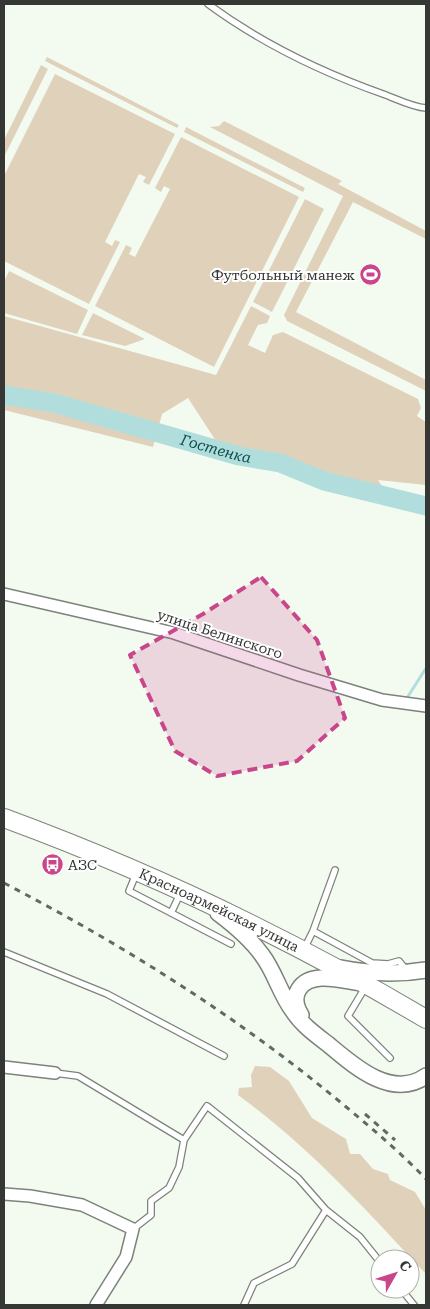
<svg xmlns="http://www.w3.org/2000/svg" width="430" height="1309" viewBox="0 0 430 1309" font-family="'Roboto Serif',serif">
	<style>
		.green { fill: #e0d1ba }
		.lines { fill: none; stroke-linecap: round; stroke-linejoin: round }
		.stream { stroke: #b1dedd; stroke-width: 3 }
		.river { stroke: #b1dedd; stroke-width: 19 }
		.lane-casing { stroke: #7c837a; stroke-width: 8 }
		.street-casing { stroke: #7c837a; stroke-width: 14 }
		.secondary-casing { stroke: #7c837a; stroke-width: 18 }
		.primary-casing { stroke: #7c837a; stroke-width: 20 }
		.lane { stroke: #fff; stroke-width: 5.5 }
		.street { stroke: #fff; stroke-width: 11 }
		.secondary { stroke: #fff; stroke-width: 15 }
		.primary { stroke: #fff; stroke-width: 18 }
		.rail { stroke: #646863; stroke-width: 3; stroke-dasharray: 6 6; stroke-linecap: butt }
		.marked { fill: #ca468b; fill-opacity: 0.2; stroke: #ca468b; stroke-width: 4; stroke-dasharray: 10 6; stroke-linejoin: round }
		.labels { text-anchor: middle; stroke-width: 4; stroke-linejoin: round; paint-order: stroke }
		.poi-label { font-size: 14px; fill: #343733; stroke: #fff; text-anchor: end }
		.street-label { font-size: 14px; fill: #343733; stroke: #fff }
		.water-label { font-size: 15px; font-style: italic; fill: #0d4f4f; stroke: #fff }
	</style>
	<rect width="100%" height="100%" fill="#f3fbf1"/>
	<path class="green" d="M 47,57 L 179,125 L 177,128 L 45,61 Z
		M 41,65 L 48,69 L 4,157 L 4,140 Z
		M 55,74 L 175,134 L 149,185 L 143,182 L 146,177 L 139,174 L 105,242 L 112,246 L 115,240 L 120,242 L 89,304 L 4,261 L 4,176 Z
		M 224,121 L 342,181 L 338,184 L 426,231 L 426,239 L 353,202 L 296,312 L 426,380 L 426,391 L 287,321 L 284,315 L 343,196 L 210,127 L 219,126 Z
		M 186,127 L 305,188 L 303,192 L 184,132 Z
		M 181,137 L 299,197 L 214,367 L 95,306 L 126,245 L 132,248 L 129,254 L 135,257 L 170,189 L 164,186 L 161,192 L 155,188 Z
		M 305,199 L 324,209 L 272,312 L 253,302 Z
		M 9,271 L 88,310 L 77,334 L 4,313 L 4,282 Z
		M 251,306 L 270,316 L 267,323 L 258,325 L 248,345 L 265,353 L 273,335 L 283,332 L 418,399 L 421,408 L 417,416 L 426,422 L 426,485 L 378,480 L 387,494 L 218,444 L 188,398 L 162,414 L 153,447 L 4,410 L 4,316 L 216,375 Z
		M 93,313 L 145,339 L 125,346 L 82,335 Z
		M 255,1066 L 270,1067 L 289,1081 L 312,1118 L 346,1139 L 350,1154 L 360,1154 L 373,1169 L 388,1174 L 390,1180 L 415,1192 L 426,1210 L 426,1274 C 367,1211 309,1146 238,1095 L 239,1088 L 252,1087 L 251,1075 Z"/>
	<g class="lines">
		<path class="stream" d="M 407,698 L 426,668"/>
		<path class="river" id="s1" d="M 4,395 L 54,403 L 239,456 L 280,463 L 324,481 L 426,506"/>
		<defs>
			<path id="lane" d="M 208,4 C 261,43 321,72 383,94 C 397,99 412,107 426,108
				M 136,874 L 129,891 L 231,944
				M 171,913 L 181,892
				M 313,931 L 335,870
				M 304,949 L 313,931 L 372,963 L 388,964 L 399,961 L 407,971
				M 4,952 L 107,994 L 224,1056
				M 366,986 L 348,1016 L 390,1058
				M 55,1073 L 78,1076 L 184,1140
				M 133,1229 L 151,1215 L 151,1201 L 169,1188 L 179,1167 L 184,1140 L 207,1106 L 298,1178 L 326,1210 L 360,1237 L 380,1262
				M 401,1289 L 414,1305
				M 244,1305 L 254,1283 L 292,1264 L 326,1210"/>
			<path id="street" d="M 4,594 L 174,633 L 299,675 L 382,700 L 426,706
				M 4,1067 L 55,1073
				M 4,1194 L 30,1196 L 82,1205 L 133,1229 L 126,1257 L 96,1305"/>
			<path id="secondary" d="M 218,913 C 234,925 250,938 262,955 C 275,972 280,994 293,1011 C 302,1025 316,1035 329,1045 C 354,1066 392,1100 426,1076
				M 341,968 C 371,974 396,975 426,970
				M 301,1015 C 296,1007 293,998 299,989 C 311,970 344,981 362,983"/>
			<g id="primary">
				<path id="s2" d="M 4,818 C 151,872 291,939 426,1019"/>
			</g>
		</defs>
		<use href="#lane" class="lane-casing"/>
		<use href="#street" class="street-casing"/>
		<use href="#secondary" class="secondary-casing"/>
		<use href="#primary" class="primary-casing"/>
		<use href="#lane" class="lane"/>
		<use href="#street" class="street"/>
		<use href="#secondary" class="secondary"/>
		<use href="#primary" class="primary"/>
		<path class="rail" d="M 4,883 C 123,945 235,1015 339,1101 C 369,1126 399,1151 426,1179
			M 365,1114 L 395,1140"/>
	</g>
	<path class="marked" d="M 261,577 L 317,640 L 345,718 L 297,761 L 217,776 L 175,751 L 130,655 L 203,614 Z"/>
	<defs>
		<symbol id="stadium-disc" viewBox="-11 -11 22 22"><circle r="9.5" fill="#ca468b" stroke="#fff"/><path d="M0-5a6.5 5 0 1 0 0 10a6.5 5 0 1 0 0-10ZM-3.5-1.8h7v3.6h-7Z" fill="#fff"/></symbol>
		<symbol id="bus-disc" viewBox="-11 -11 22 22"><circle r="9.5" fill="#ca468b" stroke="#fff"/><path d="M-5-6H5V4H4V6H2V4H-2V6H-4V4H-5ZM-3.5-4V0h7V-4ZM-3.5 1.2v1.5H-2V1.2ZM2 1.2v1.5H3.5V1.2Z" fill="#fff"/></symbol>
	</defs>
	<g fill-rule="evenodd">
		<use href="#stadium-disc" x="358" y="262" width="25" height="25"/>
		<use href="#bus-disc" x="40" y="852" width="25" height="25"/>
	</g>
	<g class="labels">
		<g class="poi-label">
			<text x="355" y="280">Футбольный манеж</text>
			<text x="68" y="870" text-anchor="start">АЗС</text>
		</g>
		<g class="street-label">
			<text transform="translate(220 634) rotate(18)" y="5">улица Белинского</text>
			<text dy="5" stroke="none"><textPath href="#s2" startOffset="234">Красноармейская улица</textPath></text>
		</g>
		<g class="water-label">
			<text dy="5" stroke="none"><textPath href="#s1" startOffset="219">Гостенка</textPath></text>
		</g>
	</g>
	<rect width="430" height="1309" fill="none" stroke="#343733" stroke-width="10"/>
	<g transform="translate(395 1274) rotate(51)"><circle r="24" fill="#ffffff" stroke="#aeafad"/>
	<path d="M0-4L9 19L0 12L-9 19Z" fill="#ca468b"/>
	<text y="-8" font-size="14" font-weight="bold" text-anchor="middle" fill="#343733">С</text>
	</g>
</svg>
